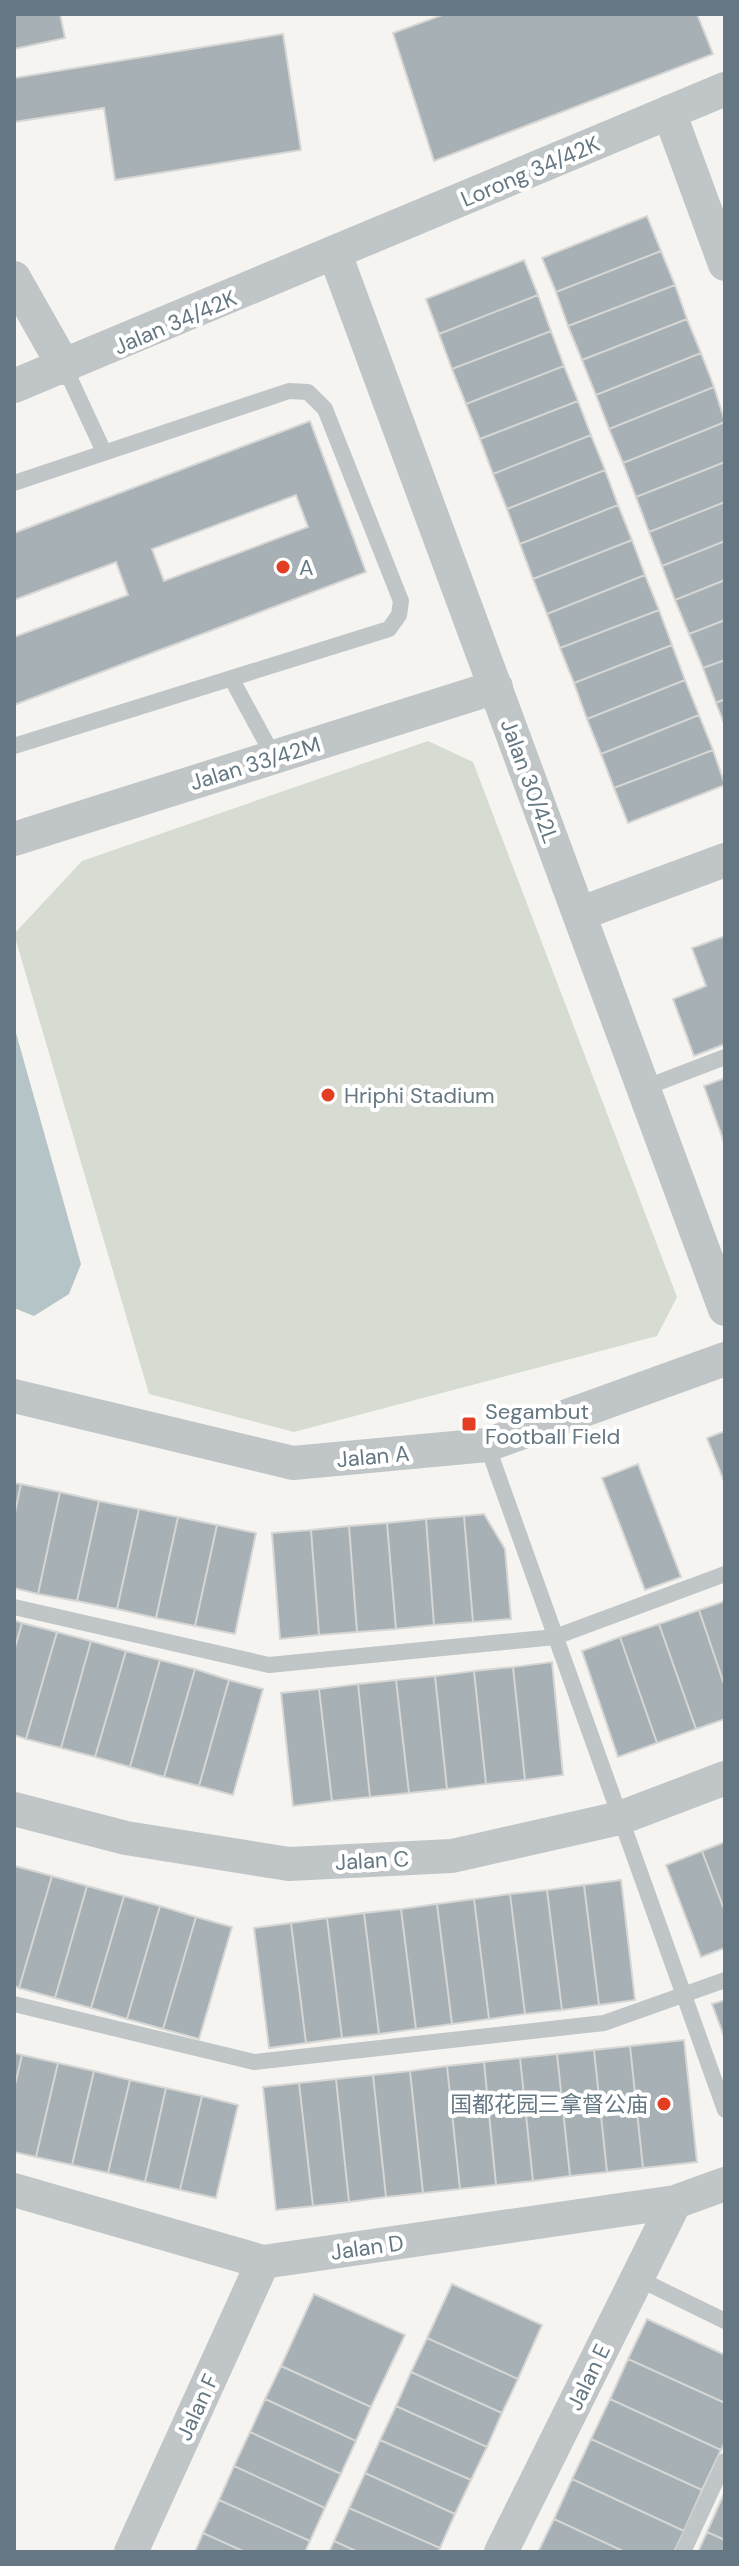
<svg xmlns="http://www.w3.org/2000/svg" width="739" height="2566" viewBox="0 0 739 2566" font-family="'DM Sans','Noto Sans SC',sans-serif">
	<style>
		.green { fill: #d6dcd2 }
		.water { fill: #b5c4c6 }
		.building { fill: #a7b0b4; stroke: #d6d6d4; stroke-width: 2; fill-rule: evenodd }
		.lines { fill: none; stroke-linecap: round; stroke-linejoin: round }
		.service { stroke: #c0c5c7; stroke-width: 16 }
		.minor { stroke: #c0c5c7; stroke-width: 34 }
		.poi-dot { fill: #e13e24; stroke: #fff; stroke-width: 3 }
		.labels { text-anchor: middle; stroke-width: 8; stroke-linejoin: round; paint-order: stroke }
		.street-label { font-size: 22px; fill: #647782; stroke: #fff }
		.poi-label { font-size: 22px; fill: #647782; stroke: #fff; text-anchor: start }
	</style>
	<rect width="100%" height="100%" fill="#f5f4f1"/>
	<path class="green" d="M 428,741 L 473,762 L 677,1297 L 657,1336 L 294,1432 L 149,1394 L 14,934 L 82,861 Z"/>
	<path class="water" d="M 14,1026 L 81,1264 L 69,1294 L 34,1316 L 14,1308 Z"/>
	<path class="building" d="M 14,14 L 60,14 L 65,38 L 14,49 Z
		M 445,14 L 697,14 L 713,54 L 434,161 L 393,33 Z
		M 283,34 L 301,150 L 115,180 L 104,108 L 14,122 L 14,78 Z
		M 647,216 L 661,251 L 556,292 L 542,258 Z
		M 661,251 L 675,285 L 568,326 L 556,292 Z
		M 524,260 L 538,295 L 439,334 L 426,299 Z
		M 675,285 L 687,319 L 582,360 L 568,326 Z
		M 538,295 L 551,331 L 452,369 L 439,334 Z
		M 687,319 L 701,353 L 596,395 L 582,360 Z
		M 551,331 L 564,366 L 466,404 L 452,369 Z
		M 701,353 L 714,387 L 609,429 L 596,395 Z
		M 564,366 L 578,401 L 480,439 L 466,404 Z
		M 714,387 L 725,422 L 623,463 L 609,429 Z
		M 578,401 L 591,435 L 493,474 L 480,439 Z
		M 310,421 L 366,572 L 14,705 L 14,637 L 128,595 L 116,562 L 14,600 L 14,533 ZM 296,495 L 308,527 L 164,581 L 152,549 Z
		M 725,422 L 725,462 L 636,497 L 623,463 Z
		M 591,435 L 605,470 L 507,509 L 493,474 Z
		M 725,462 L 725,502 L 649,532 L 636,497 Z
		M 605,470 L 618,505 L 520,544 L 507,509 Z
		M 725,502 L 725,541 L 662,566 L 649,532 Z
		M 618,505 L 632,540 L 533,579 L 520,544 Z
		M 632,540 L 645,575 L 547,614 L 533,579 Z
		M 725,541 L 725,580 L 675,600 L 662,566 Z
		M 645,575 L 659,610 L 560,648 L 547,614 Z
		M 725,580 L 725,620 L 689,634 L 675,600 Z
		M 659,610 L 672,645 L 574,683 L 560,648 Z
		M 725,620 L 725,660 L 703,668 L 689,634 Z
		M 672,645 L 685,680 L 587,719 L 574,683 Z
		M 725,660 L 725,699 L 716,703 L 703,668 Z
		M 685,680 L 699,715 L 601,754 L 587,719 Z
		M 725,699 L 725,726 L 716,703 Z
		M 699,715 L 713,750 L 614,788 L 601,754 Z
		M 713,750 L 725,785 L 628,823 L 614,788 Z
		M 725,936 L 725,1044 L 694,1056 L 673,999 L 706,986 L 692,948 Z
		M 725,1078 L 725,1145 L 704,1086 Z
		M 725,1431 L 725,1484 L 707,1438 Z
		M 638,1464 L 681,1577 L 645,1590 L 602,1478 Z
		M 14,1483 L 21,1484 L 14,1517 Z
		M 21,1484 L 60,1492 L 38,1594 L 14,1588 L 14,1517 Z
		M 60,1492 L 99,1501 L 77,1601 L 38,1594 Z
		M 99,1501 L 139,1509 L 117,1609 L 77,1601 Z
		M 139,1509 L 178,1517 L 156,1618 L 117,1609 Z
		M 484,1514 L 505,1549 L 511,1619 L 473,1622 L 464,1516 Z
		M 464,1516 L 473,1622 L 434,1625 L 426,1519 Z
		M 178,1517 L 217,1525 L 195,1626 L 156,1618 Z
		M 426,1519 L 434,1625 L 396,1629 L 387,1523 Z
		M 387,1523 L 396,1629 L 357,1632 L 349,1526 Z
		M 217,1525 L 256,1533 L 235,1634 L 195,1626 Z
		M 349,1526 L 357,1632 L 319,1635 L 311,1530 Z
		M 311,1530 L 319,1635 L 280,1639 L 272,1533 Z
		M 725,1601 L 725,1687 L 699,1610 Z
		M 699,1610 L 725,1687 L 725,1719 L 696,1729 L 659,1624 Z
		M 14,1620 L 22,1623 L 14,1651 Z
		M 22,1623 L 57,1632 L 26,1739 L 14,1735 L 14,1651 Z
		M 659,1624 L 696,1729 L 657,1743 L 620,1637 Z
		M 57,1632 L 91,1641 L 61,1748 L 26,1739 Z
		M 620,1637 L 657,1743 L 618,1757 L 582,1651 Z
		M 91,1641 L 126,1651 L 95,1757 L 61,1748 Z
		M 126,1651 L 160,1660 L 130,1767 L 95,1757 Z
		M 160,1660 L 195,1669 L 164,1777 L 130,1767 Z
		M 552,1662 L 563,1775 L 525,1780 L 513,1667 Z
		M 513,1667 L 525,1780 L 486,1784 L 474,1671 Z
		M 195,1669 L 229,1680 L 199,1786 L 164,1777 Z
		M 474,1671 L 486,1784 L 447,1789 L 435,1676 Z
		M 435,1676 L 447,1789 L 409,1793 L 396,1680 Z
		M 229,1680 L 263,1689 L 233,1795 L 199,1786 Z
		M 396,1680 L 409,1793 L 370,1797 L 358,1684 Z
		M 358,1684 L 370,1797 L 332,1801 L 319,1689 Z
		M 319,1689 L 332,1801 L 293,1806 L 281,1693 Z
		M 725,1842 L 725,1912 L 702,1851 Z
		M 702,1851 L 725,1912 L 725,1948 L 701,1957 L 666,1865 Z
		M 15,1866 L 52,1876 L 19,1988 L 14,1986 Z
		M 52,1876 L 87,1886 L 55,1998 L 19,1988 Z
		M 621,1880 L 635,2000 L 599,2005 L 584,1885 Z
		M 584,1885 L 599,2005 L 562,2010 L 547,1890 Z
		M 87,1886 L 124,1896 L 91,2008 L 55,1998 Z
		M 547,1890 L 562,2010 L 525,2014 L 510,1894 Z
		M 510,1894 L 525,2014 L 489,2019 L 474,1899 Z
		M 124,1896 L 160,1906 L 127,2019 L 91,2008 Z
		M 474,1899 L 489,2019 L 452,2024 L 437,1904 Z
		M 437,1904 L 452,2024 L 416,2029 L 401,1909 Z
		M 160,1906 L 196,1917 L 163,2029 L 127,2019 Z
		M 401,1909 L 416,2029 L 379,2034 L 364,1913 Z
		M 364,1913 L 379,2034 L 342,2038 L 327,1918 Z
		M 196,1917 L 232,1927 L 199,2039 L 163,2029 Z
		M 327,1918 L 342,2038 L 306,2043 L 291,1923 Z
		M 291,1923 L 306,2043 L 269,2048 L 254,1928 Z
		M 725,2000 L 725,2039 L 712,2004 Z
		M 684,2040 L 697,2162 L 643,2168 L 630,2046 Z
		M 630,2046 L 643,2168 L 607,2172 L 594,2050 Z
		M 594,2050 L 607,2172 L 570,2176 L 557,2054 Z
		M 14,2053 L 22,2055 L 14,2089 Z
		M 557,2054 L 570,2176 L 533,2181 L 520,2058 Z
		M 22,2055 L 58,2063 L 36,2157 L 14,2152 L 14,2089 Z
		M 520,2058 L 533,2181 L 496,2185 L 484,2062 Z
		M 484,2062 L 496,2185 L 460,2189 L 447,2066 Z
		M 58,2063 L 94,2071 L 72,2165 L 36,2157 Z
		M 447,2066 L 460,2189 L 423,2193 L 410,2071 Z
		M 94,2071 L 130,2080 L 108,2173 L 72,2165 Z
		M 410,2071 L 423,2193 L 386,2197 L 373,2075 Z
		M 373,2075 L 386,2197 L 349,2202 L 336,2079 Z
		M 336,2079 L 349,2202 L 313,2206 L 299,2083 Z
		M 130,2080 L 166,2088 L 145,2182 L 108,2173 Z
		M 299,2083 L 313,2206 L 276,2210 L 263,2087 Z
		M 166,2088 L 202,2096 L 180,2190 L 145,2182 Z
		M 202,2096 L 238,2105 L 216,2198 L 180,2190 Z
		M 452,2284 L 542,2325 L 518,2379 L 427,2338 Z
		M 314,2294 L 405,2335 L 371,2407 L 281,2366 Z
		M 647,2319 L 725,2355 L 725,2403 L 628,2359 Z
		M 427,2338 L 518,2379 L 502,2413 L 411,2372 Z
		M 628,2359 L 725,2403 L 725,2442 L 721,2450 L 610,2399 Z
		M 281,2366 L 371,2407 L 356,2441 L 265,2399 Z
		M 411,2372 L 502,2413 L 487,2447 L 396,2406 Z
		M 265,2399 L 356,2441 L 341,2474 L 250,2432 Z
		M 610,2399 L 721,2450 L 702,2490 L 591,2439 Z
		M 396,2406 L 487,2447 L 471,2480 L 380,2440 Z
		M 250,2432 L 341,2474 L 325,2508 L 234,2466 Z
		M 591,2439 L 702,2490 L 684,2531 L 572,2479 Z
		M 380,2440 L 471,2480 L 455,2514 L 365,2473 Z
		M 234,2466 L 325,2508 L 310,2541 L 219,2500 Z
		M 365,2473 L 455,2514 L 440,2548 L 349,2508 Z
		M 572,2479 L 684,2531 L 674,2552 L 625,2552 L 554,2519 Z
		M 725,2491 L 725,2540 L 707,2532 Z
		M 219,2500 L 310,2541 L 305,2552 L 245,2552 L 203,2533 Z
		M 349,2508 L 440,2548 L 438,2552 L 358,2552 L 334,2541 Z
		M 554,2519 L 625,2552 L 538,2552 Z
		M 707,2532 L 725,2540 L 725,2552 L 698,2552 Z
		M 203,2533 L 245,2552 L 195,2552 Z
		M 334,2541 L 358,2552 L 329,2552 Z"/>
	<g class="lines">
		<path class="service" d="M 65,368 L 104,452
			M 14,483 L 289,391 L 308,392 L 325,409 L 401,601 L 399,615 L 389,629 L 14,746
			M 231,678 L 274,757
			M 644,1088 L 725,1057
			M 487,1445 L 725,2110
			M 14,1607 L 269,1665 L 555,1637 L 725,1574
			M 14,2004 L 254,2062 L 604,2023 L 725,1980
			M 637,2278 L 725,2321
			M 683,2552 L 725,2461"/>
		<path class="minor" d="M 669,112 L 725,264
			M 335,254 L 725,1309
			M 14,278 L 65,368
			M 14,386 L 725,89
			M 14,839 L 496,687
			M 579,914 L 725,860
			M 14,1396 L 293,1463 L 487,1445 L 725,1359
			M 14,1809 L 126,1838 L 289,1864 L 452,1856 L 620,1818 L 725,1778
			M 14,2190 L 263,2262 L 675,2202 L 725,2184
			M 131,2552 L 263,2262
			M 501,2552 L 675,2202"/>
	</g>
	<g class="poi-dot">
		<circle cx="283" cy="567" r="8"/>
		<circle cx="328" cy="1095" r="8"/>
		<rect x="461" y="1416" width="16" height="16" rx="4"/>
		<circle cx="664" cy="2104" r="8"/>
	</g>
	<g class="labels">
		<g class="street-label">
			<text transform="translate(530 171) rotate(-23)" y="8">Lorong 34/42K</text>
			<text transform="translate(175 322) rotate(-23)" y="8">Jalan 34/42K</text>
			<text transform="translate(255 763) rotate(-17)" y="8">Jalan 33/42M</text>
			<text transform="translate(530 781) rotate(70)" y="8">Jalan 30/42L</text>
			<text transform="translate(373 1456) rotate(-5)" y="8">Jalan A</text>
			<text transform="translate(372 1860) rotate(-3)" y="8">Jalan C</text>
			<text transform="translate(367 2247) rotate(-8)" y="8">Jalan D</text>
			<text transform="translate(588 2377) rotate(-64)" y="8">Jalan E</text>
			<text transform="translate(197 2407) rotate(-65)" y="8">Jalan F</text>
		</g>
		<g class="poi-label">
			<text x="299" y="575">A</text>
			<text x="344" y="1103">Hriphi Stadium</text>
			<text x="485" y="1419">Segambut<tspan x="485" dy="25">Football Field</tspan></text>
			<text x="648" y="2112" text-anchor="end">国都花园三拿督公庙</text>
		</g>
	</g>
	<rect width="739" height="2566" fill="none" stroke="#647782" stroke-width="32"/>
</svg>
